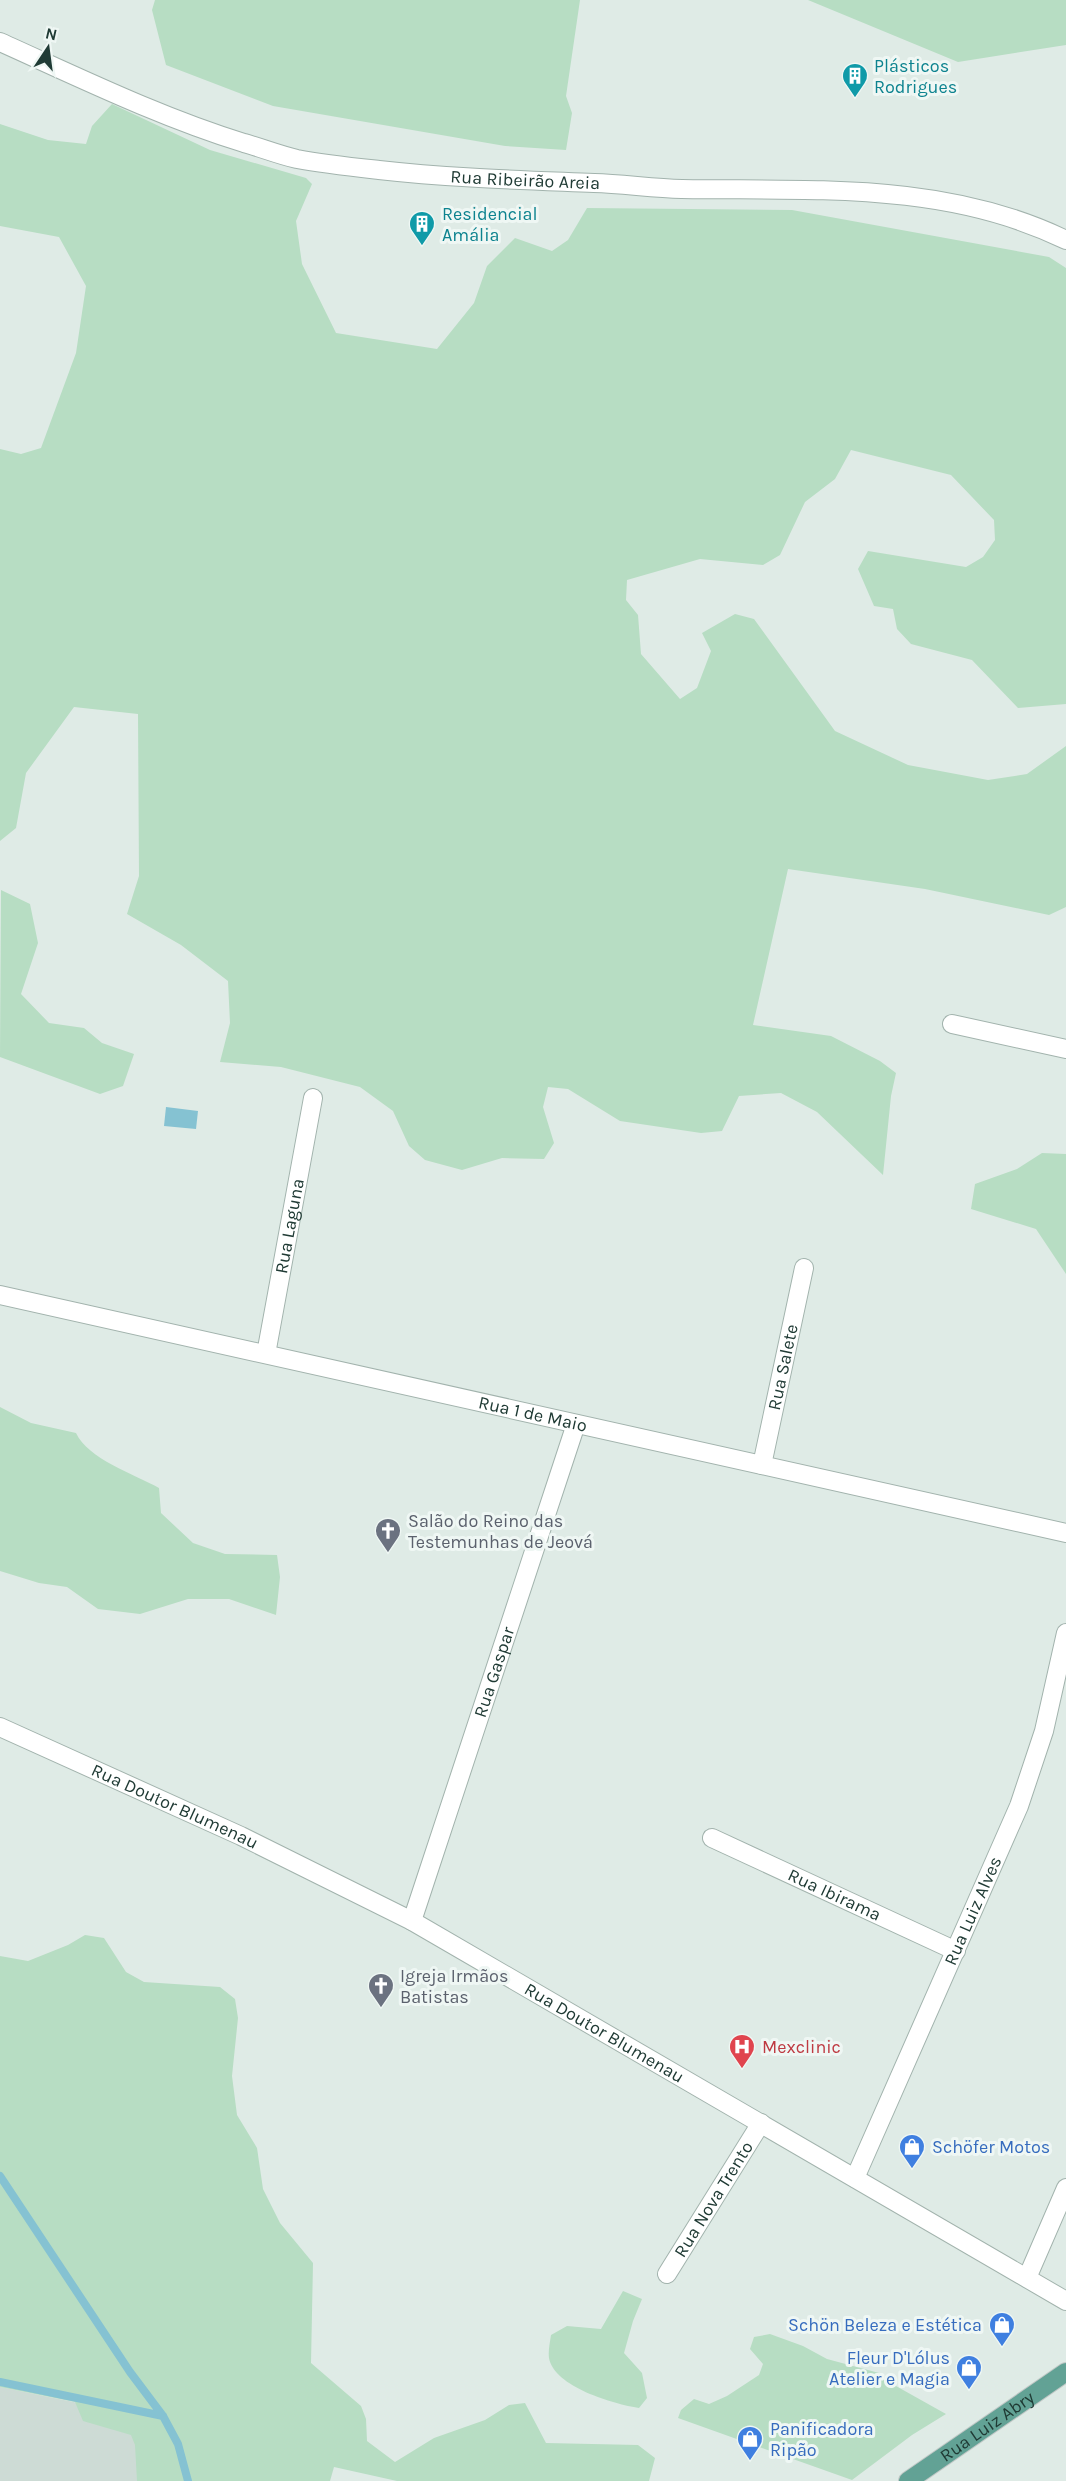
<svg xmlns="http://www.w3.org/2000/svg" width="1066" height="2481" viewBox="0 0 1066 2481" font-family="Karla,sans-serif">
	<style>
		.built { fill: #cddbd5 }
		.green { fill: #b7ddc3 }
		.water { fill: #85c2d2 }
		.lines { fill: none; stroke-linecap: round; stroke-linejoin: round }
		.stream { stroke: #85c2d2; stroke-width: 8 }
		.minor-casing { stroke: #a2b3ad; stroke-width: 20 }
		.major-casing { stroke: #c1c8c6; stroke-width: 20 }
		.minor { stroke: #fff; stroke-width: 18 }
		.major { stroke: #62a295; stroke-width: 18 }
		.labels { text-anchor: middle; stroke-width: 6; stroke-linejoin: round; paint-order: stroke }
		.culture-label { font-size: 18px; fill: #0d838f; stroke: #eff7f4; text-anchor: start }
		.street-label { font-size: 18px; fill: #203b35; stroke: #eff7f4 }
		.worship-label { font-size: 18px; fill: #5b616d; stroke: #eff7f4; text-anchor: start }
		.health-label { font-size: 18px; fill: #be3a42; stroke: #eff7f4; text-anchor: start }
		.shop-label { font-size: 18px; fill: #366cbe; stroke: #eff7f4; text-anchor: start }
	</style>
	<rect width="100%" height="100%" fill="#dfebe6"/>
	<path class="built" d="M 0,2387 L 162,2420 L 182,2481 L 0,2481 Z"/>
	<path class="green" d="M 155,0 L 580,0 L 566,96 L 572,113 L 566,150 L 505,146 L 273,106 L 166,65 L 152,10 Z
		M 808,0 L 1066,0 L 1066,45 L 958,62 Z
		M 112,104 L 210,150 L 306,178 L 312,184 L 296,221 L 302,264 L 336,333 L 437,349 L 474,303 L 487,266 L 515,238 L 552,251 L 568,240 L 587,208 L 792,210 L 1049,257 L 1066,268 L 1066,704 L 1018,708 L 972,660 L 911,644 L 897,629 L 893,609 L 874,606 L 858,569 L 868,551 L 966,567 L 983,557 L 995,540 L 994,520 L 951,475 L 851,450 L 835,479 L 805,502 L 780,555 L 763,565 L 700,559 L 627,580 L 626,600 L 638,615 L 641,654 L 680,699 L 697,688 L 711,651 L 702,633 L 735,614 L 754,619 L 835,731 L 908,765 L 988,780 L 1027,774 L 1066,746 L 1066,907 L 1049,915 L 925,889 L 788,869 L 753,1025 L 831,1036 L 880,1061 L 896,1073 L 891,1096 L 883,1175 L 817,1112 L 781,1093 L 739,1096 L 722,1131 L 701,1133 L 620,1121 L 568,1089 L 548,1087 L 543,1107 L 554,1143 L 544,1159 L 502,1158 L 462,1170 L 425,1160 L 409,1146 L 393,1111 L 360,1087 L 281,1067 L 220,1062 L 230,1023 L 228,981 L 181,945 L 127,914 L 139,876 L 138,714 L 74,707 L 26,773 L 16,828 L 0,841 L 0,449 L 21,454 L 41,448 L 76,353 L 86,286 L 59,237 L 0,226 L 0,124 L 48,140 L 86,144 L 92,126 Z
		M 1,890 L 30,904 L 38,943 L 21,994 L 49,1023 L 84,1028 L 102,1043 L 134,1054 L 123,1086 L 100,1094 L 0,1057 Z
		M 1042,1153 L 1066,1154 L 1066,1274 L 1036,1229 L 971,1209 L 975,1184 L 1017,1169 Z
		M 0,1407 L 31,1423 L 76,1433 C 88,1459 134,1474 159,1488 L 161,1513 L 193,1543 L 225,1554 L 277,1555 L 280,1577 L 276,1615 L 229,1599 L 188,1599 L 140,1614 L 98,1609 L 67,1587 L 39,1583 L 0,1571 Z
		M 85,1935 L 104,1938 L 126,1972 L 144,1982 L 220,1987 L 235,1999 L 238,2018 L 232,2076 L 237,2115 L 257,2148 L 263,2189 L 280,2223 L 313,2263 L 311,2363 L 361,2406 L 366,2419 L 367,2441 L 395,2462 L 434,2438 L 485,2420 L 509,2405 L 525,2403 L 546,2443 L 638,2445 L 655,2458 L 649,2481 L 397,2481 L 334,2467 L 330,2481 L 137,2481 L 135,2445 L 131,2435 L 83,2421 L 75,2402 L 0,2387 L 0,1956 L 28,1961 L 68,1945 Z
		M 623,2291 L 642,2299 L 633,2321 L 624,2353 L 642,2373 L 647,2398 L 639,2408 C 614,2404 554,2387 549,2358 C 548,2351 550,2342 551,2335 L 567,2326 L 601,2329 Z
		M 770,2334 L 803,2346 L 827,2359 L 879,2373 L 887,2381 L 946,2414 L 912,2435 L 852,2480 L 678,2418 L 681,2410 L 694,2399 L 709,2404 L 727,2396 L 759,2375 L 763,2364 L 750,2349 L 754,2337 Z"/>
	<path class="water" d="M 166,1107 L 198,1111 L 196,1129 L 164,1126 Z"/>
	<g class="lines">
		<path class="stream" d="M 0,2176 L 130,2372 L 163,2416 L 178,2444 L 188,2481
			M 0,2382 L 163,2416"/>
		<defs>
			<g id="minor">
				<path id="s1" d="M 0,42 C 80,78 160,117 244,143 C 262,148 279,155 297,159 C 324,164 352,167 379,170 C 450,178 522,180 594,183 C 623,184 652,188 682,189 C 812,191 945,181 1066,240"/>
				<path d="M 952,1024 L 1066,1049"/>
				<path id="s2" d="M 0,1295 L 1066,1533"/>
				<path id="s3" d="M 266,1354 L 313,1098"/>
				<path id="s4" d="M 762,1465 L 804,1268"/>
				<path id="s5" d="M 0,1727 L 241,1836 L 412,1921 L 1066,2301"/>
				<path id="s6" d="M 712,1838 L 956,1951"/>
				<path id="s7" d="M 412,1921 L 576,1424"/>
				<path id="s8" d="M 855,2178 L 1019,1806 L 1044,1731 L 1066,1633"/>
				<path id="s9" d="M 667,2274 L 761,2123"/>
				<path d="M 1027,2278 L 1066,2188"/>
			</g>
			<g id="major">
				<path id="s10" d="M 908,2481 L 1066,2372"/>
			</g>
		</defs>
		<use href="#minor" class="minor-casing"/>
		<use href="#major" class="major-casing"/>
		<use href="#minor" class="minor"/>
		<use href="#major" class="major"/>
	</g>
	<defs>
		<symbol id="building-pin" viewBox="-11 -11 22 30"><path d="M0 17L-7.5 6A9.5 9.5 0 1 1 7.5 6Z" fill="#0f9aa8" stroke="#eff7f4"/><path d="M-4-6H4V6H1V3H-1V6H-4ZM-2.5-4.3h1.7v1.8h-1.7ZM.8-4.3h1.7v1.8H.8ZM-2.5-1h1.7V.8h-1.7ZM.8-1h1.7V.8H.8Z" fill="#fff"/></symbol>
		<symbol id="church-pin" viewBox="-11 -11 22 30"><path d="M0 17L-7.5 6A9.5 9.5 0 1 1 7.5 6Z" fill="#6b7280" stroke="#eff7f4"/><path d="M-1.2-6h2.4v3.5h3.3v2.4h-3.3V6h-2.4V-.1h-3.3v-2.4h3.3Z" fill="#fff"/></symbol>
		<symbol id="hospital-pin" viewBox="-11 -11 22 30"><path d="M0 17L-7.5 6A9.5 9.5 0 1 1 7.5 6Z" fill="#e0444e" stroke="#eff7f4"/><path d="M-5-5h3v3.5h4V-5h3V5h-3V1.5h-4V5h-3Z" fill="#fff"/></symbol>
		<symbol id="shop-pin" viewBox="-11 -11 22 30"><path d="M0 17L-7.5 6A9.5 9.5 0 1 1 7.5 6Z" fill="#3f7fe0" stroke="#eff7f4"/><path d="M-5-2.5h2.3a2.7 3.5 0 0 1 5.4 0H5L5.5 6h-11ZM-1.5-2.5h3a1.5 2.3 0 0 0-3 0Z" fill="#fff"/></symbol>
	</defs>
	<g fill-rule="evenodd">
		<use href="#building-pin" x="840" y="61" width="30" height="40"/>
		<use href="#building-pin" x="407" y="209" width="30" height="40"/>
		<use href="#church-pin" x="373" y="1516" width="30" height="40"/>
		<use href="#church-pin" x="366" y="1971" width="30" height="40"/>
		<use href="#hospital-pin" x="727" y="2032" width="30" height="40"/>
		<use href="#shop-pin" x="897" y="2132" width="30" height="40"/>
		<use href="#shop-pin" x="987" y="2310" width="30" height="40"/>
		<use href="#shop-pin" x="954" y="2353" width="30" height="40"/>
		<use href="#shop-pin" x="735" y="2424" width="30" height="40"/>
	</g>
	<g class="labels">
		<g class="culture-label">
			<text x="874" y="72">Plásticos<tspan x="874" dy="21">Rodrigues</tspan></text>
			<text x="442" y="220">Residencial<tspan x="442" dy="21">Amália</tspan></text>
		</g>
		<g class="street-label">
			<text dy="6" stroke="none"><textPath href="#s1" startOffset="549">Rua Ribeirão Areia</textPath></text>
			<text dy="6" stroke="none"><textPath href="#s3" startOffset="130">Rua Laguna</textPath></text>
			<text dy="6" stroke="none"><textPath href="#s4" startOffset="100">Rua Salete</textPath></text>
			<text dy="6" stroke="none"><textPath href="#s2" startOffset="546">Rua 1 de Maio</textPath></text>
			<text dy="6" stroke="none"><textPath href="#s7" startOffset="262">Rua Gaspar</textPath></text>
			<text dy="6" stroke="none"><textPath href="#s5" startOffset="192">Rua Doutor Blumenau</textPath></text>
			<text dy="6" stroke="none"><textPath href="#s6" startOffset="135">Rua Ibirama</textPath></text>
			<text dy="6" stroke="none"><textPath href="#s8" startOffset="292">Rua Luiz Alves</textPath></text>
			<text dy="6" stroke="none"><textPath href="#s5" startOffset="678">Rua Doutor Blumenau</textPath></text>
			<text dy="6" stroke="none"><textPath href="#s9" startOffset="88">Rua Nova Trento</textPath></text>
			<text dy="6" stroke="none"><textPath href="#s10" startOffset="96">Rua Luiz Abry</textPath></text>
		</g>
		<g class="worship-label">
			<text x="408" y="1527">Salão do Reino das<tspan x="408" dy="21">Testemunhas de Jeová</tspan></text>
			<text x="400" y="1982">Igreja Irmãos<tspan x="400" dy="21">Batistas</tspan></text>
		</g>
		<g class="health-label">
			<text x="762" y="2053">Mexclinic</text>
		</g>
		<g class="shop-label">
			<text x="932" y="2153">Schöfer Motos</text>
			<text x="982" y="2331" text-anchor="end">Schön Beleza e Estética</text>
			<text x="950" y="2364" text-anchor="end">Fleur D'Lólus<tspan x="950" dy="21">Atelier e Magia</tspan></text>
			<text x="770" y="2435">Panificadora<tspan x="770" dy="21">Ripão</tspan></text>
		</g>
	</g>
	<g transform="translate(48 48) rotate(13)" stroke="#eff7f4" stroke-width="4.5" paint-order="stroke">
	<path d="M0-4.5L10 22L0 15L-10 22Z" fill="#203b35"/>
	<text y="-9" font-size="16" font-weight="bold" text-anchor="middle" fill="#203b35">N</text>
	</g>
</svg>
